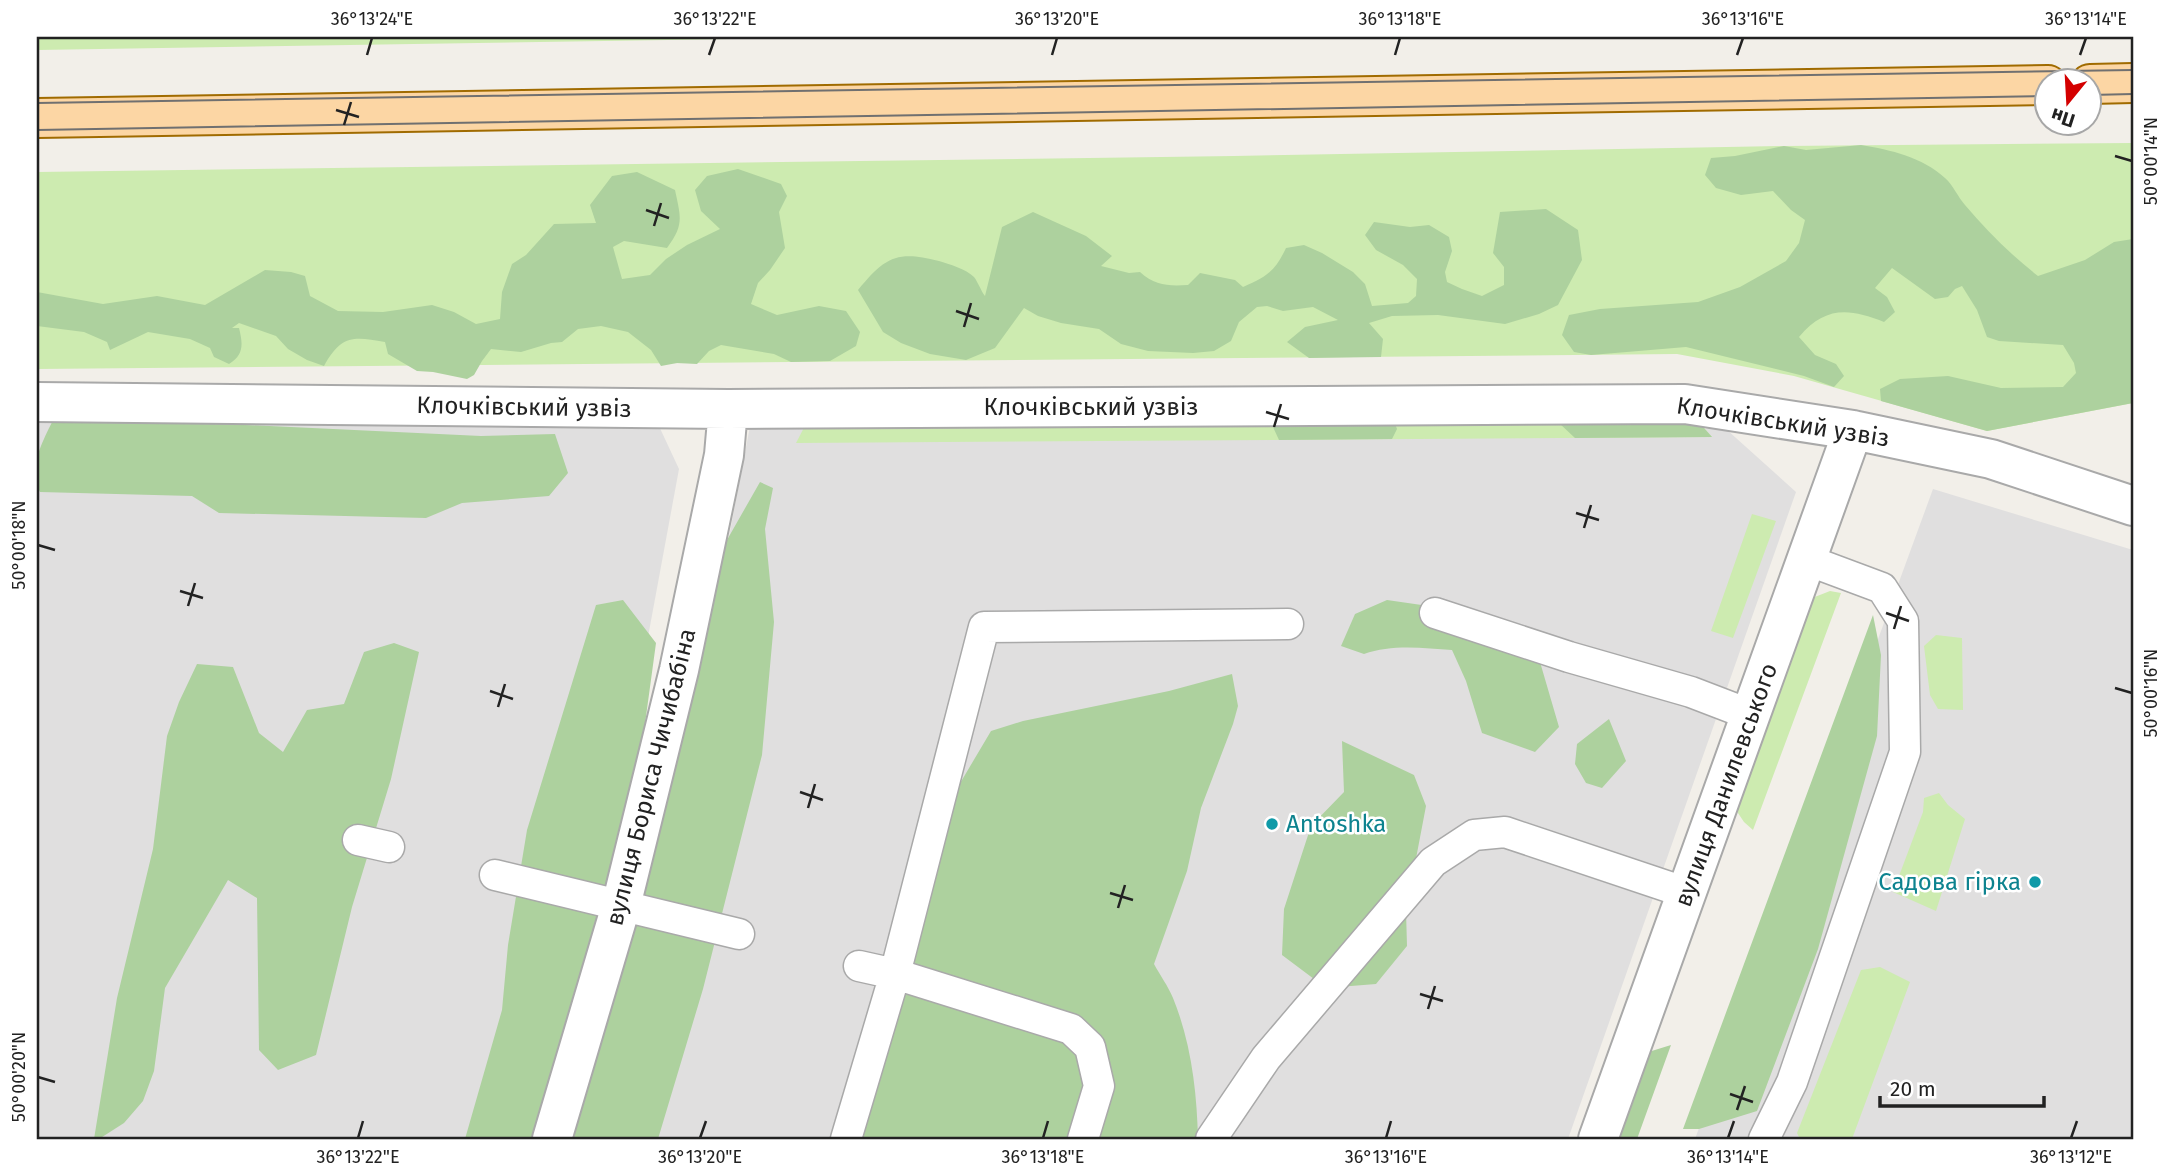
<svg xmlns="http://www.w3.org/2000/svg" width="2170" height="1176" viewBox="0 0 2170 1176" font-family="'Fira Sans',sans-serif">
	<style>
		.residential { fill: #e0dfdf }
		.grass { fill: #cdebb0 }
		.forest { fill: #add19e }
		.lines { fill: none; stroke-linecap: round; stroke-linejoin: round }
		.service-casing { stroke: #a9a9a9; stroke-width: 33 }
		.minor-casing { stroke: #a9a9a9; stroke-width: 42 }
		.primary-casing { stroke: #a06b00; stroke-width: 42 }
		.service { stroke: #fff; stroke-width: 30 }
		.minor { stroke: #fff; stroke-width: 38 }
		.primary { stroke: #fcd6a4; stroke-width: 38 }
		.tram { stroke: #707070; stroke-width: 2 }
		.ticks { fill: none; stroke: #222; stroke-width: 2.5 }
		.culture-dot { fill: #0f9aa8; stroke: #fff; stroke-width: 2.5 }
		.labels { text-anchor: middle; stroke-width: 5; stroke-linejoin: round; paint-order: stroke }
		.street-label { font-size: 24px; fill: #222; stroke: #fff }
		.culture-label { font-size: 24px; fill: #0d838f; stroke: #fff; text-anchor: start }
		.neatline { fill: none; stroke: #222; stroke-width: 2.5 }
		.ticks-label { font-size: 18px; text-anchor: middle; fill: #222 }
	</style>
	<rect width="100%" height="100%" fill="#f2efe9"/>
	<path class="residential" d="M 37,416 L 658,424 L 679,469 L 595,924 L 516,1139 L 37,1139 Z
		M 751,421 L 1726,429 L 1796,492 L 1568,1139 L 586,1139 L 652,942 Z
		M 1933,489 L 2133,550 L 2133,1139 L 1695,1139 Z"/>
	<path class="grass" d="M 37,37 L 850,37 L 37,50 Z
		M 2133,143 L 2133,403 L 1987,431 L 1794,376 L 1677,354 L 37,369 L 37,172 L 1234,156 L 1784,146 Z
		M 809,418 L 1696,419 L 1712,437 L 796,443 Z
		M 1752,514 L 1776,521 L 1733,638 L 1711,631 Z
		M 1830,591 L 1841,593 L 1753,830 L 1744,822 L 1730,801 L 1802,602 Z
		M 1936,635 L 1962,638 L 1963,710 L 1938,709 L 1930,695 L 1924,646 Z
		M 1939,793 L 1948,805 L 1965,819 L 1936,911 L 1893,892 L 1923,812 L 1924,798 Z
		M 1880,967 L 1910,982 L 1852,1139 L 1800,1139 L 1797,1133 L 1861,970 Z"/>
	<path class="forest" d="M 1861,145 C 1891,150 1922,157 1945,178 C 1953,185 1958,197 1965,205 C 1986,230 2011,255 2038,276 L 2085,260 L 2114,242 L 2133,239 L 2133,403 L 1987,431 L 1881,401 L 1880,389 L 1900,379 L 1948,376 L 2001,388 L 2063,387 L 2076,373 L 2074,363 L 2063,345 L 1999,341 L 1987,337 L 1977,310 L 1962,286 L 1955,289 L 1948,297 L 1935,299 L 1892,268 L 1875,288 L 1887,297 L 1895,312 L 1884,322 C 1849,308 1825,306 1799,337 L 1815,355 L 1836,364 L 1844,376 L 1834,387 L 1804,376 L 1686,347 L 1591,355 L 1574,352 L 1562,335 L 1569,315 L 1600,309 L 1698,302 L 1740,287 L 1786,261 L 1799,243 L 1805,220 L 1791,210 L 1773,191 L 1741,195 L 1716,188 L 1705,175 L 1711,158 L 1735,156 L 1784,146 L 1806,150 Z
		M 738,169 L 781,184 L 787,196 L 779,212 L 785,248 L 770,270 L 758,283 L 751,304 L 777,315 L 819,306 L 846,311 L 860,332 L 856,346 L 830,361 L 791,362 L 774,354 L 721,345 L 709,351 L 697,364 L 677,363 L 661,366 L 651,350 L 628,332 L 601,326 L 578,329 L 562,342 L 551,343 L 521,352 L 491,349 L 482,361 L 474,375 L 467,379 L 433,372 L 417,371 L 388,354 L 385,342 C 353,336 341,335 324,366 L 307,360 L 288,349 L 276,336 L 239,323 L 232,328 L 239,328 C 243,344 244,355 229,364 L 214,357 L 210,348 L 190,339 L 148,332 L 110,350 L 107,342 L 84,332 L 37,326 L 37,292 L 103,304 L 157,296 L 205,305 L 265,270 L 291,272 L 305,276 L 310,296 L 338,311 L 383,312 L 432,305 L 454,312 L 476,324 L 500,319 L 502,292 L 512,264 L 526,255 L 554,224 L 596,223 L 590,205 L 612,176 L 637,172 L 675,190 C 681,218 684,225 667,248 L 624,241 L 613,247 L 622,279 L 650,275 L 666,259 L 687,245 L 720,229 L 701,211 L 695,190 L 707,176 Z
		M 1546,209 L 1578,230 L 1582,260 L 1558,305 L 1539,314 L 1505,324 L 1438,315 L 1392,316 L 1369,323 L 1383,339 L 1381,357 L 1309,358 L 1287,342 L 1305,327 L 1338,320 L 1313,307 L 1283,311 L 1267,306 L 1257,307 L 1239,322 L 1231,341 L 1214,351 L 1193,353 L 1148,351 L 1121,344 L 1099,329 L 1061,323 L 1038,316 L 1024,308 L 995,348 L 966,360 L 930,354 L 901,343 L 883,332 L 858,290 C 885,257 897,250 939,261 C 949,264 966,269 974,277 C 978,282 981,291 985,296 L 1002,227 L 1033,212 L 1086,236 L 1112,256 L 1101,266 L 1129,273 L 1140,272 C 1155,286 1169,286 1188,285 L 1200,273 L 1235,280 L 1243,287 C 1267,277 1275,271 1286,248 L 1304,245 L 1322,253 L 1353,272 L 1365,284 L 1372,306 L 1408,303 L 1416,296 L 1417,279 L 1403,265 L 1376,250 L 1365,235 L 1374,222 L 1410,227 L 1429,225 L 1449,237 L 1452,251 L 1445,272 L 1447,282 L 1462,289 L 1482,296 L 1504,285 L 1504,267 L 1493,253 L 1500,212 Z
		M 55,416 L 481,436 L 555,434 L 568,473 L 549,496 L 462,503 L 426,518 L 219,513 L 192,496 L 40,492 C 26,469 45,437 55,416 Z
		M 1275,418 L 1393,418 L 1397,429 L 1392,439 L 1279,440 L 1273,427 Z
		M 1696,419 L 1712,437 L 1575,438 L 1559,423 Z
		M 760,482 L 773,488 L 765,529 L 774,622 L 762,755 L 703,989 L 658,1139 L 567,1139 L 719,554 Z
		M 623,600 L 656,643 L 644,731 L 592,951 L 532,1139 L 465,1139 L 502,1010 L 508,945 L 527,830 L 596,605 Z
		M 1387,600 L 1470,612 L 1540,662 L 1559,727 L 1535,752 L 1482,733 L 1466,681 L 1452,650 C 1424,648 1391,644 1364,654 L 1341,646 L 1355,614 Z
		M 1873,615 L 1881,655 L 1877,736 L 1818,949 L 1757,1111 L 1699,1129 L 1683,1129 Z
		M 394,643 L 419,652 L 391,779 L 352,907 L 316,1055 L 278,1070 L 259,1050 L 257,898 L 228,880 L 165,988 L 154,1071 L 143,1101 L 124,1123 L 99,1139 L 94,1139 L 117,998 L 153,849 L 167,736 L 179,702 L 197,664 L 233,667 L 259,733 L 283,752 L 307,710 L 344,704 L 364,652 Z
		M 1232,674 L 1238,706 L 1233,724 L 1201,808 L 1187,871 L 1154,964 C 1160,975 1168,986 1173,998 C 1191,1042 1197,1092 1198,1139 L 861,1139 L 959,785 L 991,731 L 1023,721 L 1169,691 Z
		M 1609,719 L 1626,761 L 1602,788 L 1586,783 L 1575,764 L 1577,744 Z
		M 1342,741 L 1414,775 L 1426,806 L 1406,911 L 1407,946 L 1376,984 L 1326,988 L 1282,955 L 1284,909 L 1311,826 L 1344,792 Z
		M 1671,1045 L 1637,1139 L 1612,1139 L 1642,1054 Z"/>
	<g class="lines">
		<defs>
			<path id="service" d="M 1435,613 L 1569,657 L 1691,692 L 1751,715
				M 358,840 L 389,847
				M 495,875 L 739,934
				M 859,966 L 895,974 L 984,627 L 1288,624
				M 846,1139 L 895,974 L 1071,1029 L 1090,1047 L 1099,1086 L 1083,1139
				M 1211,1139 L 1266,1058 L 1433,862 L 1474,835 L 1505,832 L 1687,893
				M 1764,1139 L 1792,1082 L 1905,752 L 1903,621 L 1882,588 L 1807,560"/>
			<path id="minor" d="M 37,402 L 728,409 L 1685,404 L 1853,430 L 1991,459 L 2133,506
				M 552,1139 L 621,906 L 679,670 L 724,455 L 728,409
				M 1598,1139 L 1853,430"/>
			<path id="primary" d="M 2090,84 L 2133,83
				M 37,118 L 2048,85"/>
		</defs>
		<use href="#service" class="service-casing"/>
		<use href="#minor" class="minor-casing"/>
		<use href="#primary" class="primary-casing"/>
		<use href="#service" class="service"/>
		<use href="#minor" class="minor"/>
		<use href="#primary" class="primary"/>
		<path class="tram" d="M 2090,95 L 2133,94
			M 37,103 L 2133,70
			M 37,130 L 2048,96"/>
	</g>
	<path class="ticks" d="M 367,55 L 372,38M 709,55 L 715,38M 1052,55 L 1057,38M 1395,55 L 1400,38M 1737,55 L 1743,38M 2080,55 L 2086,38M 336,110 L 359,117M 344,125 L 351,102M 2115,156 L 2132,161M 646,210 L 669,218M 654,226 L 661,203M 956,311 L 979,319M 964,327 L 971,303M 1266,412 L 1289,419M 1274,427 L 1281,404M 1576,513 L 1599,520M 1584,528 L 1591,505M 38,545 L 55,550M 180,591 L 203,598M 188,606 L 195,583M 1886,613 L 1909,621M 1894,629 L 1901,606M 2115,688 L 2132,693M 490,691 L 513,699M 498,707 L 505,684M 800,792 L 823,800M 808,808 L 815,784M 1110,893 L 1133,900M 1118,908 L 1125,885M 1420,994 L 1443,1001M 1428,1009 L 1435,986M 38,1077 L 55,1082M 1730,1094 L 1753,1102M 1737,1110 L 1745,1086M 358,1138 L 363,1121M 700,1138 L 706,1121M 1043,1138 L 1048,1121M 1386,1138 L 1391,1121M 1728,1138 L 1734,1121M 2071,1138 L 2077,1121"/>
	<g class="culture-dot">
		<circle cx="1272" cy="824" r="7"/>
		<circle cx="2035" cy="882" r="7"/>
	</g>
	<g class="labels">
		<g class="street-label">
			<text transform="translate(524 407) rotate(1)" y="8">Клочківський узвіз</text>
			<text x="1091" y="415">Клочківський узвіз</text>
			<text transform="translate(1783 422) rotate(9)" y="8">Клочківський узвіз</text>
			<text transform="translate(651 777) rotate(-76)" y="8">вулиця Бориса Чичибабіна</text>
			<text transform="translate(1726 785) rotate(-70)" y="8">вулиця Данилевського</text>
		</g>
		<g class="culture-label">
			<text x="1286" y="832">Antoshka</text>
			<text x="2021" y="890" text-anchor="end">Садова гірка</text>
		</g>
	</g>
	<rect width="2170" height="1176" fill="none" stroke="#ffffff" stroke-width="77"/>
	<g transform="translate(2068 102) rotate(198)"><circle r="33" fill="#ffffff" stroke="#a7a7a7" stroke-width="2"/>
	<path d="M0-5L12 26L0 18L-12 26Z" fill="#d40000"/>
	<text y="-10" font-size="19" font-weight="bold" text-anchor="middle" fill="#222222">Пн</text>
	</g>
	<path d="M1880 1096v10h164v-10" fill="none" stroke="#222222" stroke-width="3.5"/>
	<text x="1890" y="1096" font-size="21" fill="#222222" stroke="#ffffff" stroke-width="5" paint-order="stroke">20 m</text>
	<rect x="38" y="38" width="2094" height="1100" class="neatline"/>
	<g class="ticks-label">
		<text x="372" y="25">36°13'24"E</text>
		<text x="715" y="25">36°13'22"E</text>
		<text x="1057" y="25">36°13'20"E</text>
		<text x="1400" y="25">36°13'18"E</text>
		<text x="1743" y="25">36°13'16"E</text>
		<text x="2086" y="25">36°13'14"E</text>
		<text transform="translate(2151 161) rotate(-90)" y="6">50°00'14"N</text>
		<text transform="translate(19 545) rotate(-90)" y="6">50°00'18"N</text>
		<text transform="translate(2151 693) rotate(-90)" y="6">50°00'16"N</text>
		<text transform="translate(19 1077) rotate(-90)" y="6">50°00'20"N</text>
		<text x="358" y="1163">36°13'22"E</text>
		<text x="700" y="1163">36°13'20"E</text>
		<text x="1043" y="1163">36°13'18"E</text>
		<text x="1386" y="1163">36°13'16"E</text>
		<text x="1728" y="1163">36°13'14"E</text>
		<text x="2071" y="1163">36°13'12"E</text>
	</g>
</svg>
